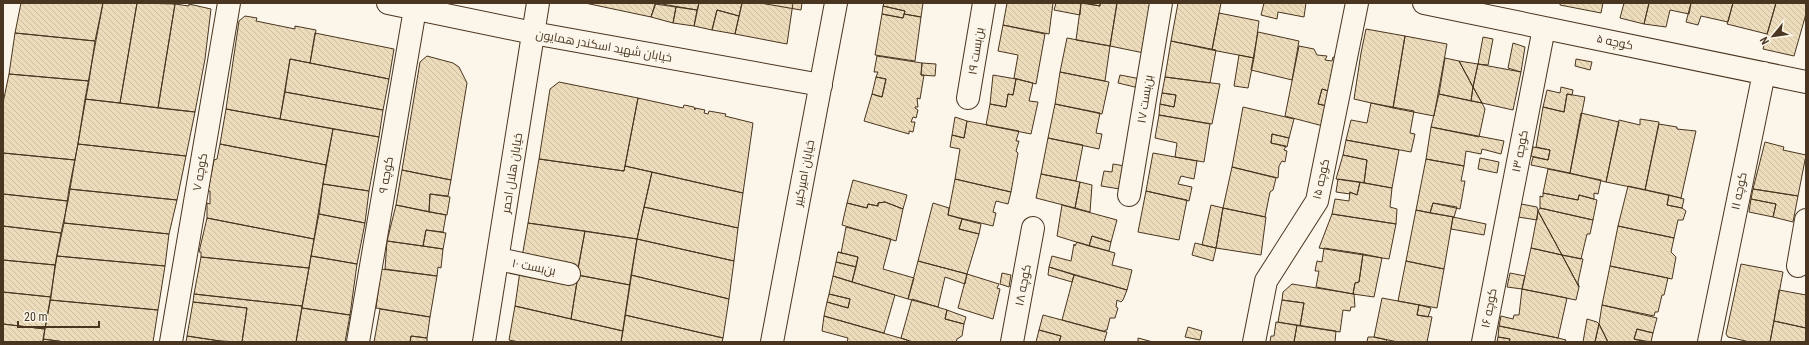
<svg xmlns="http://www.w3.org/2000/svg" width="1809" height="345" viewBox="0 0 1809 345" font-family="'Roboto Condensed',Cairo,sans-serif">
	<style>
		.building { fill: url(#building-back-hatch); stroke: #4a3520 }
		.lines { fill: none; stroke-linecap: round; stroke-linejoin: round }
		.minor-casing { stroke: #4a3520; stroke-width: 24 }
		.minor { stroke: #fbf6e9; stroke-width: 22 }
		.labels { text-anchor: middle; stroke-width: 3; stroke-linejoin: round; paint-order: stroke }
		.street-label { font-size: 12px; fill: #4a3520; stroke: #fbf6e9 }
	</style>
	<defs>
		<pattern id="building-back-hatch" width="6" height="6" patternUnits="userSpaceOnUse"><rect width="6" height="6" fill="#ecdcbc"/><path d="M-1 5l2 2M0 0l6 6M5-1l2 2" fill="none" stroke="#ccbda1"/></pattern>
	</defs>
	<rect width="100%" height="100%" fill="#fbf6e9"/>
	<path class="building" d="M 21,3 L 103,3 L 95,41 L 15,33 Z
		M 103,3 L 137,3 L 120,103 L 85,99 Z
		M 137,3 L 175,4 L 158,108 L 120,103 Z
		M 585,3 L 656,3 L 651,17 Z
		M 656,3 L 699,3 L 697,10 Z
		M 699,3 L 742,3 L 739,16 L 717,10 L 712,30 L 694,26 Z
		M 742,3 L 793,3 L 787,44 L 735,34 Z
		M 760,3 L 802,3 L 801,10 Z
		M 884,3 L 923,3 L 921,17 L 904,14 L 905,11 L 883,6 Z
		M 1007,3 L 1053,3 L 1049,34 L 1003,25 Z
		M 1056,3 L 1081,3 L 1080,15 L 1054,10 Z
		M 1081,3 L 1100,6 L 1100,3 L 1117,3 L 1110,46 L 1076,40 Z
		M 1085,3 L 1100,3 L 1100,6 Z
		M 1117,3 L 1153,3 L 1144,53 L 1110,46 Z
		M 1178,3 L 1221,3 L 1212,50 L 1171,41 Z
		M 1264,3 L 1306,3 L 1304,17 L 1278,12 L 1277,19 L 1261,15 Z
		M 1560,3 L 1603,3 L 1601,13 L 1560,5 Z
		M 1624,3 L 1649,3 L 1644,24 L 1620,18 Z
		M 1649,3 L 1691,3 L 1689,14 L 1670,10 L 1666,27 L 1644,24 Z
		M 1691,3 L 1733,3 L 1728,22 L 1701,16 L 1698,25 L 1686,22 Z
		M 1733,3 L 1776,3 L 1767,34 L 1727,24 Z
		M 1776,3 L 1806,3 L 1806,14 L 1794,56 L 1763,49 Z
		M 175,4 L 189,6 L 189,4 L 211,9 L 205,59 L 195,112 L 158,108 Z
		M 655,4 L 676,7 L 673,23 L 651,17 Z
		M 883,6 L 905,11 L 903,18 L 882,14 Z
		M 676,7 L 697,10 L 694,26 L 673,23 Z
		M 717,10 L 739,16 L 735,34 L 712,30 Z
		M 1219,13 L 1259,21 L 1254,58 L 1212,50 Z
		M 882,14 L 903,18 L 904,14 L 921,17 L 915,61 L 875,55 Z
		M 245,16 L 257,18 L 256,21 L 295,29 L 295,26 L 316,30 L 310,63 L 290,59 L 280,119 L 226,109 L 239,21 Z
		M 1003,25 L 1045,34 L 1036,84 L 1014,78 L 1018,55 L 998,51 Z
		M 1366,29 L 1405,36 L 1393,108 L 1354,99 L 1361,53 Z
		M 1258,32 L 1299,41 L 1292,80 L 1251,70 Z
		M 15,33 L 95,41 L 89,81 L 9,74 Z
		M 315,33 L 394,49 L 389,79 L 310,63 Z
		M 1405,36 L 1447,44 L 1434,116 L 1393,108 Z
		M 1483,37 L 1493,39 L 1488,65 L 1478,64 Z
		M 1067,38 L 1110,46 L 1105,81 L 1060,72 Z
		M 1171,41 L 1216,50 L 1210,83 L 1165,77 Z
		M 1513,43 L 1525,47 L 1521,72 L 1508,68 Z
		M 1299,46 L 1314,49 L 1317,55 L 1327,56 L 1325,60 L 1332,61 L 1333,57 L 1337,58 L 1332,92 L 1322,89 L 1318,104 L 1327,106 L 1323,126 L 1285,116 Z
		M 1239,55 L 1254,58 L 1248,88 L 1234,86 Z
		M 427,56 L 453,63 L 459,67 L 467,83 L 451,180 L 402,170 L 420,62 Z
		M 877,56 L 922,63 L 921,75 L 924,75 L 920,99 L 917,98 L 918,107 L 915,107 L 915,108 L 918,110 L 916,118 L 913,117 L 911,122 L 915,122 L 913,132 L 909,131 L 909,134 L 864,121 L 872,94 L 882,97 L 886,79 L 876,77 L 878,72 L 874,72 Z
		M 1445,58 L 1459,61 L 1473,87 L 1471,101 L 1439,94 Z
		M 290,59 L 389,79 L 383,110 L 285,92 Z
		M 1576,59 L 1592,62 L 1590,70 L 1575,66 Z
		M 1459,61 L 1478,64 L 1473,87 Z
		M 922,63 L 936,64 L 935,76 L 921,75 Z
		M 1478,64 L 1521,72 L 1513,110 L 1482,103 L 1473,87 Z
		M 1060,72 L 1109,82 L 1102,114 L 1055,104 Z
		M 9,74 L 89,81 L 75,160 L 3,153 L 3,103 Z
		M 993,75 L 1016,79 L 1013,95 L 1008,94 L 1006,107 L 990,104 Z
		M 1120,75 L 1141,79 L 1139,88 L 1118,83 Z
		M 876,77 L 886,79 L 882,97 L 872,94 Z
		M 1165,77 L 1220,84 L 1212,124 L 1159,115 L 1160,104 L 1174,107 L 1176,95 L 1162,93 Z
		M 1016,79 L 1033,83 L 1029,101 L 1038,102 L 1031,134 L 986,125 L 990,104 L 1006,107 L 1008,94 L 1013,95 Z
		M 559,82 L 638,98 L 624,171 L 539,159 L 550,89 Z
		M 1473,87 L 1482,103 L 1471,101 Z
		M 1561,87 L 1573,90 L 1572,95 L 1567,94 L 1564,112 L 1543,107 L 1547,90 L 1560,93 Z
		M 1322,89 L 1331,92 L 1327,106 L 1318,104 Z
		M 285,92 L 383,110 L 379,137 L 280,119 Z
		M 1162,93 L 1176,95 L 1174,107 L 1160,104 Z
		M 1439,94 L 1482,103 L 1485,109 L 1479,137 L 1431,127 Z
		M 1567,94 L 1585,97 L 1570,173 L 1531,165 L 1533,157 L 1548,160 L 1550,150 L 1536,147 L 1543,107 L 1564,112 Z
		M 638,98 L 683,108 L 684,105 L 694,107 L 695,110 L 695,108 L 705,110 L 704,113 L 708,114 L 709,111 L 726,114 L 725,116 L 753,123 L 743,193 L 625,166 Z
		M 85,99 L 195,112 L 186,156 L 78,144 Z
		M 1371,103 L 1414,111 L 1410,133 L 1415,134 L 1411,152 L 1346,140 L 1351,120 L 1367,123 Z
		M 1055,104 L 1100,113 L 1096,133 L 1102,134 L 1099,149 L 1048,138 Z
		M 1243,107 L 1294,119 L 1289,138 L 1272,134 L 1271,143 L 1286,146 L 1284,150 L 1287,151 L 1285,162 L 1282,161 L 1279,166 L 1278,178 L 1232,167 Z
		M 226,109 L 333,129 L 326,165 L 220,144 Z
		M 1581,113 L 1619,122 L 1606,182 L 1570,173 Z
		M 1159,115 L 1210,124 L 1204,162 L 1175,157 L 1177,143 L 1155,138 Z
		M 955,117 L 967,121 L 964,138 L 952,135 Z
		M 1640,119 L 1659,122 L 1645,190 L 1606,182 L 1619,120 L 1640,125 Z
		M 967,121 L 1019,131 L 1016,141 L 1019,141 L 1016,151 L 1018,153 L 1011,192 L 955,179 L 960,149 L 950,147 L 952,135 L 964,138 Z
		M 1659,124 L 1677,127 L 1677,129 L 1696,131 L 1681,198 L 1645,190 Z
		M 1431,127 L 1504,141 L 1501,154 L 1482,149 L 1481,154 L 1466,151 L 1464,166 L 1426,159 Z
		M 333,129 L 379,137 L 369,191 L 323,184 Z
		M 1272,134 L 1289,138 L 1287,147 L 1271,143 Z
		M 1048,138 L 1083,145 L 1076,181 L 1041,174 Z
		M 1346,140 L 1399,150 L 1392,188 L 1364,183 L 1367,160 L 1343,155 Z
		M 1765,142 L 1784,147 L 1783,150 L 1806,155 L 1798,196 L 1753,189 Z
		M 78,144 L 186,156 L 177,200 L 69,189 Z
		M 220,144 L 326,165 L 314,239 L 207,218 L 207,203 L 210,204 L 210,191 L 208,191 L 214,160 L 217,159 Z
		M 1533,147 L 1550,150 L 1548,160 L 1531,156 Z
		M 3,153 L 75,160 L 68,201 L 3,194 Z
		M 1153,153 L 1197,161 L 1194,179 L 1181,176 L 1178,184 L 1192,187 L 1189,201 L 1146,191 Z
		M 1343,155 L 1367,160 L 1364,183 L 1336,179 Z
		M 1480,158 L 1499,162 L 1497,173 L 1478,169 Z
		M 539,159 L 624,171 L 625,166 L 652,172 L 637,239 L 528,223 Z
		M 1426,159 L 1464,166 L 1461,181 L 1465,181 L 1460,209 L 1433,203 L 1430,213 L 1416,210 Z
		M 1113,164 L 1125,166 L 1120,189 L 1101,186 L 1104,171 L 1112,172 Z
		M 1232,167 L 1276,178 L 1273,190 L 1270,192 L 1265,217 L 1223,208 Z
		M 1548,169 L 1601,180 L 1598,194 L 1594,193 L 1594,199 L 1579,195 L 1578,200 L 1543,193 Z
		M 402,170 L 451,180 L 448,196 L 430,194 L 429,212 L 396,205 Z
		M 652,172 L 743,193 L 738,228 L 644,207 Z
		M 1041,174 L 1080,182 L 1075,208 L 1036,198 Z
		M 955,179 L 1011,192 L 1008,204 L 996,201 L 993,212 L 996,213 L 993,226 L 948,215 Z
		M 1338,179 L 1360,182 L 1357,195 L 1350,192 L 1350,194 L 1336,192 Z
		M 853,180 L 907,195 L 903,209 L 885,202 L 878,203 L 878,206 L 868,204 L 867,208 L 847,203 Z
		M 1080,182 L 1092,185 L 1090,212 L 1075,208 Z
		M 1360,182 L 1392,188 L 1390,207 L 1397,209 L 1396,224 L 1332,214 L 1335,199 L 1349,201 L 1350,192 L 1357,195 Z
		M 323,184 L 369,191 L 365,223 L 319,214 Z
		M 1628,186 L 1669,195 L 1667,205 L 1682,208 L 1686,211 L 1683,220 L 1678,220 L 1674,238 L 1618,226 Z
		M 69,189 L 177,200 L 169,234 L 64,223 Z
		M 1753,189 L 1798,196 L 1793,222 L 1773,217 L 1776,204 L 1751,199 Z
		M 1146,191 L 1187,200 L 1179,240 L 1138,232 Z
		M 1543,193 L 1578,200 L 1579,195 L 1597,200 L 1593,220 L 1540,208 L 1540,196 L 1543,197 Z
		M 3,194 L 68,201 L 61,233 L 3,226 Z
		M 430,194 L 450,197 L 447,215 L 429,212 Z
		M 1669,195 L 1684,199 L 1682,208 L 1667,205 Z
		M 1751,199 L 1776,204 L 1773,217 L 1749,212 Z
		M 885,202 L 903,209 L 896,241 L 842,225 L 847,203 L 867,208 L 868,204 L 878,206 L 878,203 Z
		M 933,203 L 949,208 L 948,215 L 962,219 L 959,229 L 979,234 L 967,274 L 918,261 Z
		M 1433,203 L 1457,207 L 1454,217 L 1430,213 Z
		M 1521,204 L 1537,207 L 1538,211 L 1537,220 L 1518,217 Z
		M 396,205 L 446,215 L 443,232 L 426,230 L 423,246 L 387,241 Z
		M 1062,205 L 1117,220 L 1111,242 L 1092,236 L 1089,246 L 1057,236 Z
		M 1211,205 L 1223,208 L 1216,248 L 1202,245 Z
		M 644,207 L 738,228 L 734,261 L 637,239 Z
		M 1223,208 L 1266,217 L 1261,255 L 1216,248 Z
		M 1540,208 L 1593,220 L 1590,234 L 1587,234 L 1581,259 L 1562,255 L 1538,211 Z
		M 1416,210 L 1453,217 L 1444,269 L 1406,261 Z
		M 1538,211 L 1562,255 L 1531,248 Z
		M 319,214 L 365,223 L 357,264 L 311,256 Z
		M 1332,214 L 1396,224 L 1389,259 L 1319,248 Z
		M 1453,217 L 1486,224 L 1484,235 L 1451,229 Z
		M 207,218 L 314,239 L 309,268 L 201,257 L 201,252 L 199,252 Z
		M 962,219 L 981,224 L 979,234 L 959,229 Z
		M 64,223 L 169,234 L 165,266 L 57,256 Z
		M 528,223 L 585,231 L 578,268 L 522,257 Z
		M 3,226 L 61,233 L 55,265 L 3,260 Z
		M 1618,226 L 1674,238 L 1671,252 L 1676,257 L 1672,279 L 1610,266 Z
		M 846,227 L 891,239 L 883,269 L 914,278 L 908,299 L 852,282 L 858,257 L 838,252 L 841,253 Z
		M 426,230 L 446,233 L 443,249 L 423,246 Z
		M 585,231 L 637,239 L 630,285 L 577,275 Z
		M 1092,236 L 1111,242 L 1109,251 L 1089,246 Z
		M 637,239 L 734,261 L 729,299 L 631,275 Z
		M 387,241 L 443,249 L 441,268 L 438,267 L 437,276 L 385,269 Z
		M 1077,242 L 1115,253 L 1112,265 L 1132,270 L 1127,290 L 1049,267 L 1052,256 L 1071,261 L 1074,244 L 1075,246 Z
		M 1195,243 L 1216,248 L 1213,261 L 1192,255 Z
		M 1324,248 L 1363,254 L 1359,282 L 1355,283 L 1353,294 L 1316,287 L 1319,271 L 1315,271 L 1317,261 L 1322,262 Z
		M 1531,248 L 1562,255 L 1579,287 L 1576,300 L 1522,289 Z
		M 838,252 L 858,257 L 856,267 L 836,262 Z
		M 1363,254 L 1382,258 L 1374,297 L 1353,294 L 1355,283 L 1359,282 Z
		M 1562,255 L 1583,259 L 1578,282 L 1579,287 Z
		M 57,256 L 165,266 L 158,310 L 50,300 Z
		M 311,256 L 357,264 L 350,315 L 302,308 Z
		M 201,257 L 309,268 L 302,306 L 194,294 Z
		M 3,260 L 55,265 L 51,297 L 3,292 Z
		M 918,261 L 967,274 L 965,284 L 945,277 L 938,307 L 908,299 Z
		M 1406,261 L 1444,269 L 1437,308 L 1398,301 Z
		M 836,262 L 856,267 L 852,282 L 833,276 Z
		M 1741,264 L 1783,272 L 1770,342 L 1750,342 L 1728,337 L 1726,334 Z
		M 1610,266 L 1668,278 L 1664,295 L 1662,295 L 1658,312 L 1655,312 L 1654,316 L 1602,305 Z
		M 1049,267 L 1074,275 L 1072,282 L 1048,275 Z
		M 381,269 L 437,276 L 430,317 L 376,308 Z
		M 520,271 L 577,282 L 571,319 L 515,306 Z
		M 1002,273 L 1011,275 L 1009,287 L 1000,284 Z
		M 1510,273 L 1525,276 L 1522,289 L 1507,287 Z
		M 967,274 L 999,284 L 997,288 L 1000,289 L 993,319 L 958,308 Z
		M 578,275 L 630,285 L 623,331 L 571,319 Z
		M 631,275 L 729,299 L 723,338 L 625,315 Z
		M 1074,275 L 1127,290 L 1123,300 L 1121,302 L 1117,300 L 1116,307 L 1118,308 L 1115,318 L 1110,318 L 1107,330 L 1105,330 L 1105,332 L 1062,320 Z
		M 833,276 L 895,295 L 884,333 L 824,316 L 827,302 L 848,308 L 850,299 L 829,294 Z
		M 1292,284 L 1354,294 L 1355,307 L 1351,307 L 1350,311 L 1343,310 L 1340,332 L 1300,326 L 1304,303 L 1282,300 L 1283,292 Z
		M 1522,289 L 1567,298 L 1558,338 L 1499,326 L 1501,316 L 1513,319 L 1514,315 L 1519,315 Z
		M 1779,290 L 1806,295 L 1806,328 L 1774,321 Z
		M 3,292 L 51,297 L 45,329 L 3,324 Z
		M 194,294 L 302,306 L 296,342 L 242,342 L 247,308 L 193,302 Z
		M 829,294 L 850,299 L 848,308 L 827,302 Z
		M 1382,298 L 1419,305 L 1417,315 L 1432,317 L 1427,342 L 1398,342 L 1374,337 Z
		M 912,299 L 947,310 L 945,319 L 964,324 L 962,336 L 957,339 L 956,342 L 913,342 L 901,338 Z
		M 50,300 L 158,310 L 153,342 L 65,342 L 43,339 Z
		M 1282,300 L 1304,303 L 1300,326 L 1278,322 Z
		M 193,302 L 247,308 L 242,342 L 220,341 L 187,336 Z
		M 1419,305 L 1431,308 L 1428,317 L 1417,315 Z
		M 1602,305 L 1657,318 L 1653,333 L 1637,329 L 1634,339 L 1646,342 L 1608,342 L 1599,324 Z
		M 515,306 L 623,331 L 621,342 L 519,342 L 509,340 Z
		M 302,308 L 350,315 L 345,342 L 296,342 Z
		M 380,309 L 430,317 L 427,338 L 411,336 L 410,342 L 374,342 Z
		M 947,310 L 966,317 L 964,324 L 945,319 Z
		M 625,315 L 723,338 L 722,342 L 621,342 Z
		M 1043,315 L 1107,332 L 1104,342 L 1059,342 L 1061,336 L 1039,330 Z
		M 824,316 L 907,340 L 907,342 L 847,342 L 848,338 L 822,331 Z
		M 1587,319 L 1597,322 L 1599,324 L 1595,342 L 1583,342 Z
		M 1774,321 L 1806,328 L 1806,342 L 1770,342 Z
		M 1276,322 L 1297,325 L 1294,342 L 1270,342 L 1271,336 L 1274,336 Z
		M 3,324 L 45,329 L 43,342 L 3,342 Z
		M 1599,324 L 1608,342 L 1595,342 Z
		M 1297,325 L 1336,331 L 1335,342 L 1294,342 Z
		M 1499,326 L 1558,338 L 1566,340 L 1565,342 L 1509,342 L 1510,339 L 1498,337 Z
		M 1188,327 L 1202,331 L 1200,340 L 1185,337 Z
		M 1637,329 L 1653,333 L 1651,342 L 1634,339 Z
		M 1039,330 L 1061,336 L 1059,342 L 1036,342 Z
		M 187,336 L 220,341 L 229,342 L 186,342 Z
		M 411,336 L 427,338 L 427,342 L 410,342 Z
		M 1368,337 L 1374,337 L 1387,340 L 1386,342 L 1367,342 Z
		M 1498,337 L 1510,339 L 1509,342 L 1497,342 Z
		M 1138,338 L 1153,342 L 1138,342 Z
		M 43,339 L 65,342 L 43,342 Z"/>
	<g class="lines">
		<defs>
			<path id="minor" d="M 388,3 L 533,33 L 821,85
				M 1424,3 L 1806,82
				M 968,98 L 984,3
				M 1129,195 L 1161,3
				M 498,259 L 569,274
				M 1798,266 L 1806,220
				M 171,342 L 229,3
				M 358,342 L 415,9
				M 484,342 L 538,3
				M 772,342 L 836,3
				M 1012,342 L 1033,228
				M 1254,342 L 1266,281 L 1317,201 L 1357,3
				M 1483,342 L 1544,28
				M 1709,342 L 1764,73"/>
		</defs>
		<use href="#minor" class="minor-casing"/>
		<use href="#minor" class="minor"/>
	</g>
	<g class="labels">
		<g class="street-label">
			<text transform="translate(1615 42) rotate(12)" y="4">کوچه ۵</text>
			<text transform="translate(604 46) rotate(10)" y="4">خیابان شهید اسکندر همایون</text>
			<text transform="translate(976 51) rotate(-81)" y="4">بن‌بست ۱۹</text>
			<text transform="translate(1145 99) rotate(-81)" y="4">بن‌بست ۱۷</text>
			<text transform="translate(1520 151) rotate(-79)" y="4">کوچه ۱۳</text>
			<text transform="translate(200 172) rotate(-80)" y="4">کوچه ۷</text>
			<text transform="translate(512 173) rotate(-81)" y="4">خیابان هلال احمر</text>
			<text transform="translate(804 173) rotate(-79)" y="4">خیابان امیرکبیر</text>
			<text transform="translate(386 175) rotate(-80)" y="4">کوچه ۹</text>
			<text transform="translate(1321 179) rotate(-77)" y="4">کوچه ۱۵</text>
			<text transform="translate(1739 191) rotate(-78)" y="4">کوچه ۱۱</text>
			<text transform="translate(534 267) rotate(11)" y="4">بن‌بست ۱۰</text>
			<text transform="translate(1023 285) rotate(-79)" y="4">کوچه ۱۸</text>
			<text transform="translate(1489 308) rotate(-79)" y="4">کوچه ۱۶</text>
		</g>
	</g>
	<rect width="1809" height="345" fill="none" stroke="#4a3520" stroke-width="8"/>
	<g transform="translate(1773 36) rotate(241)" stroke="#fbf6e9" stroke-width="3" paint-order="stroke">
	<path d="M0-3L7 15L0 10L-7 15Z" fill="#4a3520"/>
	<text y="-6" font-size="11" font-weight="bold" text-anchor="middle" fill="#4a3520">N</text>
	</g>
	<path d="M18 321v6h81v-6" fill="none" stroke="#4a3520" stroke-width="2"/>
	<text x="24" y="321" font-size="12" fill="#4a3520" stroke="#fbf6e9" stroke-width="3" paint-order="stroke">20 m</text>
</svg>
